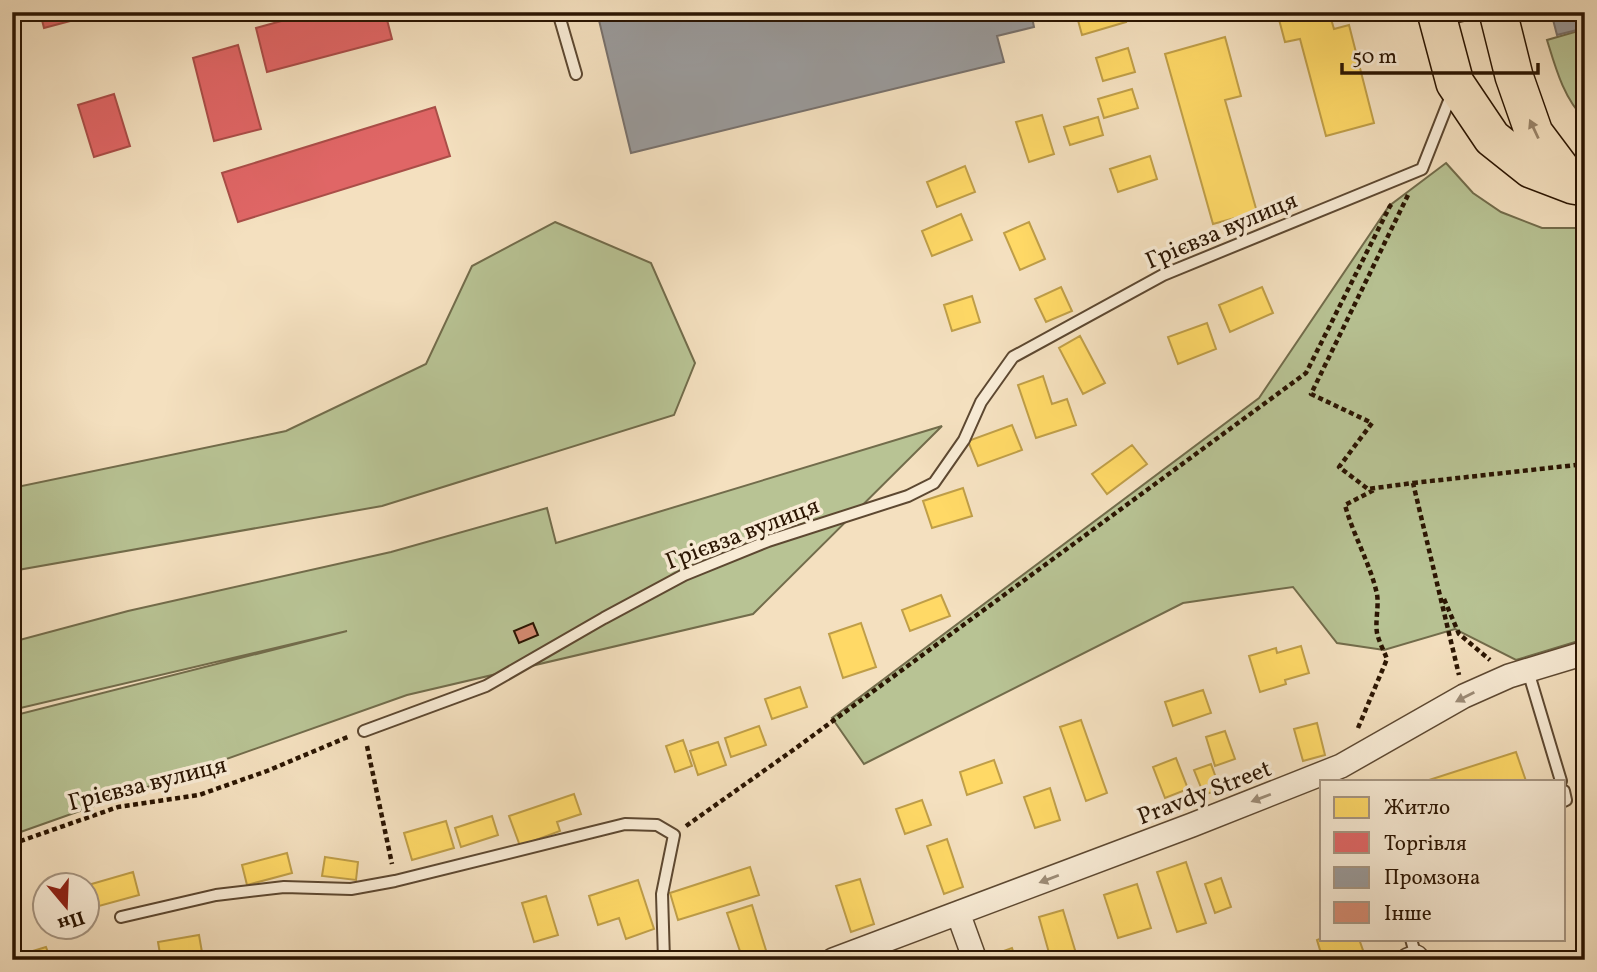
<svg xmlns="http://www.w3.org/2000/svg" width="1597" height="972" viewBox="0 0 1597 972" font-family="Vollkorn,serif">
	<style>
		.green { fill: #b8c394; stroke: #726c4b; stroke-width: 2 }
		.homes { fill: #ffd966; stroke: #bf9e48; stroke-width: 2 }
		.shops { fill: #e06666; stroke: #aa4e48; stroke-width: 2 }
		.industry { fill: #999; stroke: #78716c; stroke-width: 2 }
		.building { fill: #d48a71; stroke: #2b1502; stroke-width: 2 }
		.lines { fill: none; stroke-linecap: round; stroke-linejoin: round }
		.service-casing { stroke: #5d4831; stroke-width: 14 }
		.minor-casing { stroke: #5d4831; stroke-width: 26 }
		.primary-casing { stroke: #2b1502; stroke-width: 40 }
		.path { stroke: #2b1502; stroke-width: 4.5; stroke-dasharray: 5 3.5; stroke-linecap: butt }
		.service { stroke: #f8ebd5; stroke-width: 10 }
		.minor { stroke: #f8ebd5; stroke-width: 23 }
		.primary { stroke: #f4e0bf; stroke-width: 37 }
		.oneway { fill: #9a856a }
		.oneway2 { fill: #9c8b76 }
		.labels { text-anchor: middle; stroke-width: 7; stroke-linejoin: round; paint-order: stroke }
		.street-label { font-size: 24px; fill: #2b1502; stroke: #f8ebd5 }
	</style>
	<rect width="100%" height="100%" fill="#f4e0bf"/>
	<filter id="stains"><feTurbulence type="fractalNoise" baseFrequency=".00286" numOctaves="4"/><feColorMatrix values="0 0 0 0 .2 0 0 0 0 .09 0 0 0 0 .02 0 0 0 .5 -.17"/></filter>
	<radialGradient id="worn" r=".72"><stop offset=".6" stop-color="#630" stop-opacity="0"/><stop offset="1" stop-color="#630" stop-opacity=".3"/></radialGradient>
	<path class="green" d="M 1585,29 L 1585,119 C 1564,100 1555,66 1547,40 Z
		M 1446,163 L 1473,193 L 1501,212 L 1542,228 L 1585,228 L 1585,639 L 1516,660 L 1455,629 L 1384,650 L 1337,643 L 1293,587 L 1183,603 L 864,764 L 832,718 L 1259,398 L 1389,206 Z
		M 555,222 L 651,263 L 695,363 L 674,415 L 382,506 L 12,571 L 12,488 L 286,431 L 426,364 L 472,266 Z
		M 942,426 L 753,614 L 407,695 L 12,835 L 12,716 L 347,631 L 12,710 L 12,642 L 128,611 L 391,552 L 547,508 L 556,543 Z"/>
	<path class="homes" d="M 1079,12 L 1123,12 L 1126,22 L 1082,35 L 1076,13 Z
		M 1277,12 L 1329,12 L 1334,29 L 1349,25 L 1374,123 L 1326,136 L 1300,39 L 1285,42 Z
		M 1225,37 L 1241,96 L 1225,100 L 1257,212 L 1213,224 L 1165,54 Z
		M 1128,48 L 1135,72 L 1103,81 L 1096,58 Z
		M 1132,89 L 1138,108 L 1104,118 L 1098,99 Z
		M 1042,115 L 1054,154 L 1029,162 L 1016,122 Z
		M 1098,117 L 1103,135 L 1070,145 L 1064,127 Z
		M 1150,156 L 1157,179 L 1118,192 L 1110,169 Z
		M 965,166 L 975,192 L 937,207 L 927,182 Z
		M 961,214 L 972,240 L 932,256 L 922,231 Z
		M 1029,222 L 1045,259 L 1020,270 L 1004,233 Z
		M 1061,287 L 1072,311 L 1046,322 L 1035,299 Z
		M 1262,287 L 1273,313 L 1230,332 L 1219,305 Z
		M 972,296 L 980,322 L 952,331 L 944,305 Z
		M 1207,323 L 1216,349 L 1178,364 L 1168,337 Z
		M 1080,336 L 1105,383 L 1083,394 L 1059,348 Z
		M 1043,376 L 1052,404 L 1067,399 L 1076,425 L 1036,438 L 1018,385 Z
		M 1012,425 L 1022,450 L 978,466 L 968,441 Z
		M 1132,445 L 1147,464 L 1107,494 L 1092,474 Z
		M 963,488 L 972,516 L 932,528 L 923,501 Z
		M 941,595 L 950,616 L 910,631 L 902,610 Z
		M 861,623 L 876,667 L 843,678 L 829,634 Z
		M 1301,646 L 1309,673 L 1285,680 L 1286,684 L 1260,692 L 1249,656 L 1276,648 L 1277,653 Z
		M 800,687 L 807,707 L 772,719 L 765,699 Z
		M 1203,690 L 1211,713 L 1173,726 L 1165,702 Z
		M 1081,720 L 1107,793 L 1086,801 L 1060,727 Z
		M 1317,723 L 1325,755 L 1303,761 L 1294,729 Z
		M 759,726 L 766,745 L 731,757 L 725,738 Z
		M 1225,731 L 1235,759 L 1215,766 L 1206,737 Z
		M 683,740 L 692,766 L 675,772 L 666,746 Z
		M 718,742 L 726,765 L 698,775 L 690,751 Z
		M 1516,752 L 1526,781 L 1426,781 Z
		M 1176,758 L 1188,789 L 1165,798 L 1153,767 Z
		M 994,760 L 1002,783 L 967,795 L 960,772 Z
		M 1211,764 L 1220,789 L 1204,795 L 1194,770 Z
		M 1050,788 L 1060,820 L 1035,828 L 1024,797 Z
		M 574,794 L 581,814 L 557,822 L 560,831 L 520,846 L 509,816 Z
		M 922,800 L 931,825 L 905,834 L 896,809 Z
		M 492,816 L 498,835 L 461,847 L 455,828 Z
		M 446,821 L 454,848 L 412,860 L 404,833 Z
		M 947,839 L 963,887 L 944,894 L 927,846 Z
		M 287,853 L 292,873 L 247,885 L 242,865 Z
		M 325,857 L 358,862 L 356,880 L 322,876 Z
		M 1186,862 L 1206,923 L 1177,932 L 1157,872 Z
		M 750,867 L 759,895 L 678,920 L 670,893 Z
		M 133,872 L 139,895 L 88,909 L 88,885 Z
		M 1221,878 L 1231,907 L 1215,913 L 1205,884 Z
		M 860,879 L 874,924 L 851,932 L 836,886 Z
		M 638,880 L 654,929 L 626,939 L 619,918 L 598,925 L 589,896 Z
		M 1137,884 L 1151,928 L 1118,938 L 1104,895 Z
		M 546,896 L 558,935 L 534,942 L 522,903 Z
		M 752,905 L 769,960 L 743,960 L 727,913 Z
		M 1063,910 L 1078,960 L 1051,960 L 1039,917 Z
		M 199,935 L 203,958 L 191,960 L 161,960 L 158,942 Z
		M 1322,938 L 1359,939 L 1365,956 L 1354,960 L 1323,960 L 1317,940 Z
		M 46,947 L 51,960 L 25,960 L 23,954 Z
		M 1012,948 L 1016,960 L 994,960 L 992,955 Z"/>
	<path class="shops" d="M 40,12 L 104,12 L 44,28 Z
		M 314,12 L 385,12 L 392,39 L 267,72 L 256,28 Z
		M 238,45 L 261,129 L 214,141 L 193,58 Z
		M 114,94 L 130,146 L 94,157 L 78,105 Z
		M 435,107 L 450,156 L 238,222 L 222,173 Z"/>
	<path class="industry" d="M 597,12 L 1031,12 L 1034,27 L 997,36 L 1004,62 L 631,153 Z
		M 1551,12 L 1585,12 L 1585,28 L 1557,35 Z"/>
	<path class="building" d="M 533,623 L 538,635 L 519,643 L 514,631 Z"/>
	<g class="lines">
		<defs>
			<path id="service" d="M 558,12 L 576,74
				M 1444,20 L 1475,12
				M 1528,671 L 1561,781
				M 364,731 L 486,686 L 604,618 L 684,575 L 768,541 L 908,496 L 934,483 L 964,440 L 981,402 L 1013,357 L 1163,275 L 1422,169 L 1452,93
				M 1564,791 L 1566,800 L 1564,801
				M 121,917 L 216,895 L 284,887 L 351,889 L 395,881 L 625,824 L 657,825 L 674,835 L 662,894 L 664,960
				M 1411,939 L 1416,957"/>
			<path id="minor" d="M 958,913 L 975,960
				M 833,960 L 1192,825 L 1341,766 L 1464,696 L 1509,676 L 1585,653
				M 1408,960 L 1416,957 L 1418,960"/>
			<path id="primary" d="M 1436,12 L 1455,83 L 1492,138 L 1531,169 L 1573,185 L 1585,187
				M 1498,12 L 1514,76 L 1534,133 L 1573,185"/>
		</defs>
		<use href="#service" class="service-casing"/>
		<use href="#minor" class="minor-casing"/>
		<use href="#primary" class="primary-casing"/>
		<path class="path" d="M 1408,195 L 1311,394 L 1372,423 L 1339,467 L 1368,489 L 1413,483 L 1459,675
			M 1413,483 L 1585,464
			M 1444,599 L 1459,634 L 1490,660
			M 1358,728 L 1387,659 C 1384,651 1379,642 1377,633 C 1375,621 1379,607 1377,594 C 1370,563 1353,535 1345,505 L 1374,490
			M 367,746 L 392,864
			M 686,826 L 796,748 L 1306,373 L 1390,206 L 1394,202
			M 12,844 L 118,807 L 199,795 L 267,771 L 350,736"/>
		<use href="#service" class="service"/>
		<use href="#minor" class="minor"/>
		<use href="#primary" class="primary"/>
	</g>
	<defs><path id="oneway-solid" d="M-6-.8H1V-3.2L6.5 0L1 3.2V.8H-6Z" transform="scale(1.75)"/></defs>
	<use class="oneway" href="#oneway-solid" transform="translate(1534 129) rotate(-115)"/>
	<g class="oneway2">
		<use href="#oneway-solid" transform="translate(1465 697) rotate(153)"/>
		<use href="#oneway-solid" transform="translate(1261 798) rotate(159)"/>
		<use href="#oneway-solid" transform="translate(1049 879) rotate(159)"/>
	</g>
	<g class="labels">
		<g class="street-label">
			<text transform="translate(1221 230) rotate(-23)" y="8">Грієвза вулиця</text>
			<text transform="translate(742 533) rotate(-21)" y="8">Грієвза вулиця</text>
			<text transform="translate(147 783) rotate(-14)" y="8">Грієвза вулиця</text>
			<text transform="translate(1204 792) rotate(-21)" y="8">Pravdy Street</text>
		</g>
	</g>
	<rect width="1597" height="972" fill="none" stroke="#f4e0bf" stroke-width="42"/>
	<rect x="14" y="14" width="1569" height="944" fill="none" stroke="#2b1502" stroke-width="3.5"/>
	<rect x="21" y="21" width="1555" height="930" fill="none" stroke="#2b1502" stroke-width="2"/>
	<rect x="1320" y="780" width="245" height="161" fill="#f8ebd5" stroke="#a69581" stroke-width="2"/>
	<rect x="1334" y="797" width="35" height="21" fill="#ffd966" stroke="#a69581" stroke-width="2"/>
	<text x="1384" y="814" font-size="21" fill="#2b1502">Житло</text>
	<rect x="1334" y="832" width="35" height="21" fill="#e06666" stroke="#a69581" stroke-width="2"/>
	<text x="1384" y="850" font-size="21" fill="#2b1502">Торгівля</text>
	<rect x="1334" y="867" width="35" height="21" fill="#999999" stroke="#a69581" stroke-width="2"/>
	<text x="1384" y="884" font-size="21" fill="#2b1502">Промзона</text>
	<rect x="1334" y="902" width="35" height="21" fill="#d48a71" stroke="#a69581" stroke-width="2"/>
	<text x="1384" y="920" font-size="21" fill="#2b1502">Інше</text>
	<g transform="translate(66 906) rotate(161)"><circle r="33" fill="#f8ebd5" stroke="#a69581" stroke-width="2"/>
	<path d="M0-5L12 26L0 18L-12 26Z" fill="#8f2418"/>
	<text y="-10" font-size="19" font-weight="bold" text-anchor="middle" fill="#2b1502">Пн</text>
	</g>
	<path d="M1342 63v10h196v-10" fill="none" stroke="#2b1502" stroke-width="3.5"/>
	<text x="1352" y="63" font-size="21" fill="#2b1502" stroke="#f8ebd5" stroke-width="5" paint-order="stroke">50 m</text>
	<rect width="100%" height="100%" filter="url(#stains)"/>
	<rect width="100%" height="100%" fill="url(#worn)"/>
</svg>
